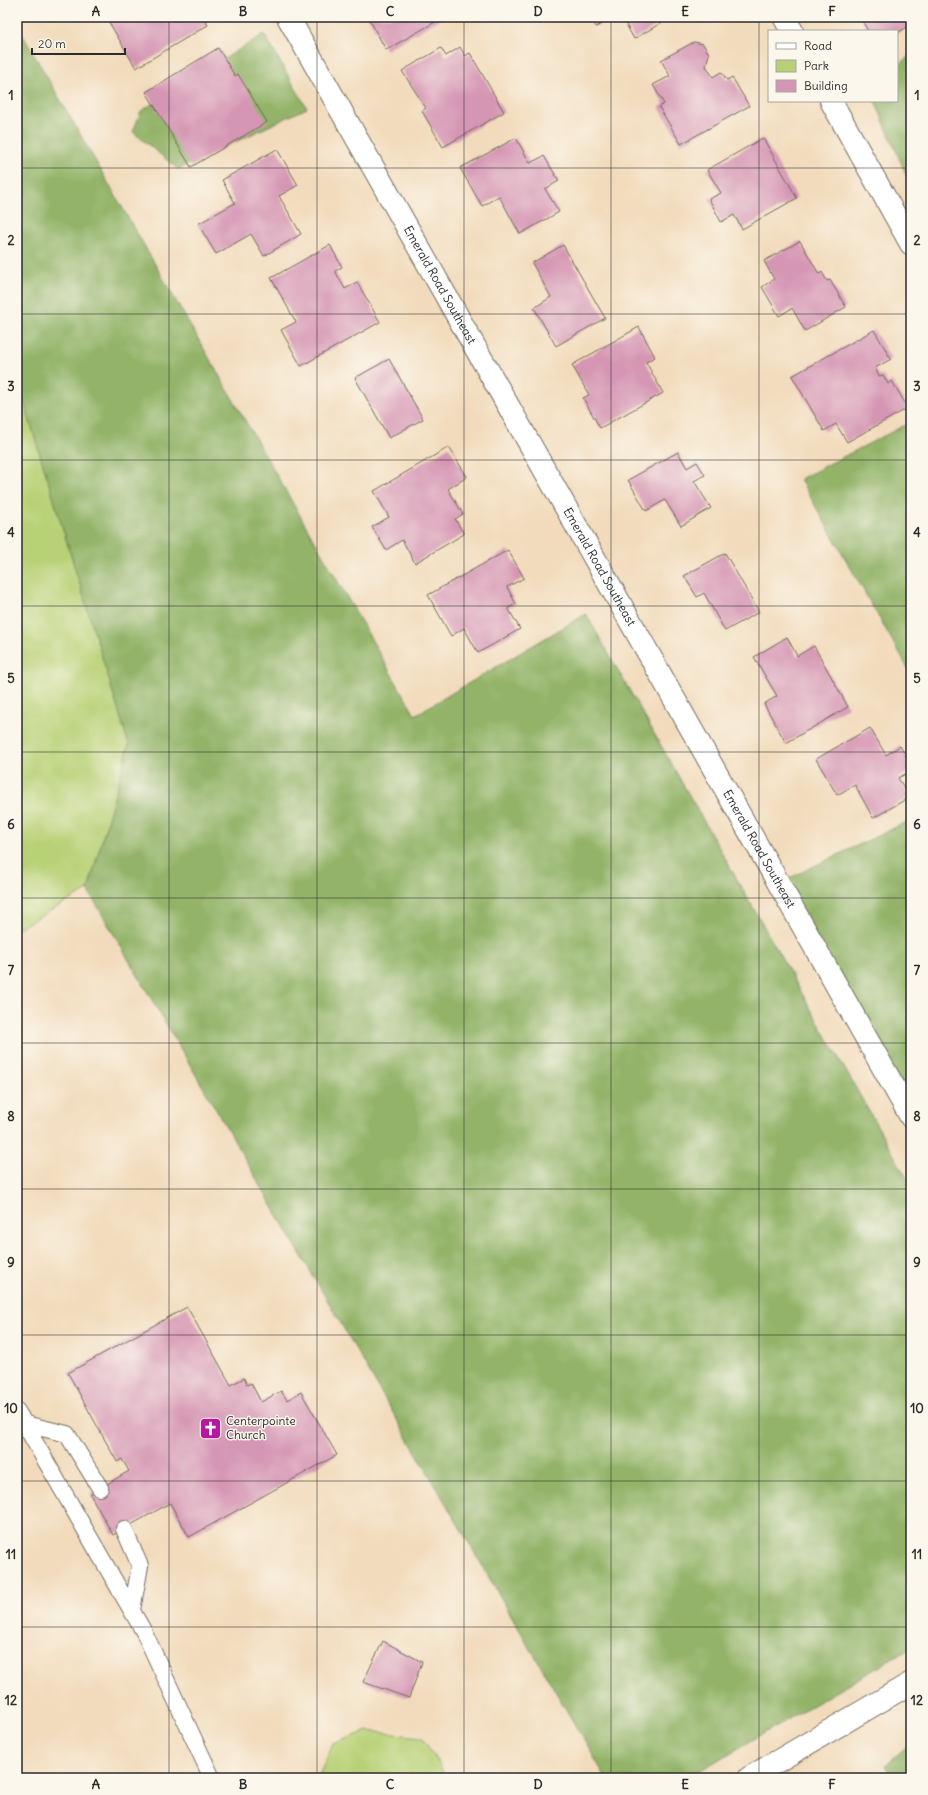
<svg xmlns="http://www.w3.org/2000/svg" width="928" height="1795" viewBox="0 0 928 1795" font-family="Delius,sans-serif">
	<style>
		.green { fill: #b8d176; stroke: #727e50 }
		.forest { fill: #92b367; stroke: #5e6f49 }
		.building { fill: #d596b4 }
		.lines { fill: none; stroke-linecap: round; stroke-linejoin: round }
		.lane-casing { stroke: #71695e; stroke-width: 18 }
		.street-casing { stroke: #71695e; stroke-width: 24 }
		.lane { stroke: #fff; stroke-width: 16 }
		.street { stroke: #fff; stroke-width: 22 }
		.grid { fill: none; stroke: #2b2b2b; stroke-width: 1; stroke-opacity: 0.55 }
		.labels { text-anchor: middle; stroke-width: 3; stroke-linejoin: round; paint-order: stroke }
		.street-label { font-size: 12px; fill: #2b2b2b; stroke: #fbf7ec }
		.poi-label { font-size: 12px; fill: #2b2b2b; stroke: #fbf7ec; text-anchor: start }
		.neatline { fill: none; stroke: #2b2b2b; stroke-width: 1.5 }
		.grid-label { font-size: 13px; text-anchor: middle; font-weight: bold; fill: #2b2b2b }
	</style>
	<rect width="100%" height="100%" fill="#fbf7ec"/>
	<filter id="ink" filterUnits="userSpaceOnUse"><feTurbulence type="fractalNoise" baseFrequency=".025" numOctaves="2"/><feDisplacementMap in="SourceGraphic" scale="8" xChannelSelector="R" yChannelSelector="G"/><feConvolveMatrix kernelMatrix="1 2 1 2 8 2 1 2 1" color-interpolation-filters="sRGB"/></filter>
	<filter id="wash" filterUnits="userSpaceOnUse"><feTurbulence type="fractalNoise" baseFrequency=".012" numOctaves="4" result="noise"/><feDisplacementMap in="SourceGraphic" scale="16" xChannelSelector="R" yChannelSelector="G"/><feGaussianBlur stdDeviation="0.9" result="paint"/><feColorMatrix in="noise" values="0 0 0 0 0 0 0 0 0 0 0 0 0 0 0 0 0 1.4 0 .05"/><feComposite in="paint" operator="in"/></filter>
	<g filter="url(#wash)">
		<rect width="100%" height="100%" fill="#f2dbbc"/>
		<path class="green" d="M 17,379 L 129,745 L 88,890 L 17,929 Z
			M 367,1731 L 422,1737 L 447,1778 L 318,1778 L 333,1744 Z"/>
		<path class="forest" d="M 17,25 L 415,715 L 586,614 L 911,1185 L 911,1648 L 687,1778 L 606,1778 L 88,890 L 129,745 L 17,379 Z
			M 264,34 L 307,108 L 178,169 L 133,132 L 141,111 Z
			M 911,55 L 911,186 L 875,101 L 897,101 C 897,79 891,68 911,55 Z
			M 911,422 L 911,671 L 910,672 L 800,479 Z
			M 911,820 L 911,1117 L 779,883 Z
			M 911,1743 L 911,1778 L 892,1778 L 885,1765 Z"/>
		<g id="blocks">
			<path class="building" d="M 106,17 L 203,17 L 208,25 L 136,68 Z
				M 368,17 L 444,17 L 386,50 Z
				M 590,17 L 613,17 L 596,27 Z
				M 622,17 L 671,17 L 634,39 Z
				M 860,17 L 911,17 L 911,25 L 897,33 L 897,31 L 868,31 Z
				M 694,42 L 703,44 L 709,54 L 706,66 L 713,77 L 721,72 L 727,80 L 732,77 L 749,106 L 681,144 L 659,107 L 664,104 L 653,85 L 670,76 L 661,60 Z
				M 460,47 L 465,56 L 470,53 L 504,112 L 443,147 L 422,111 L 426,108 L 402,71 L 441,48 L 446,56 Z
				M 218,48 L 235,76 L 238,74 L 267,122 L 191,167 L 146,92 Z
				M 516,138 L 530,163 L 544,156 L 559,181 L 545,189 L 559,212 L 520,234 L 499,196 L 482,206 L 460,168 Z
				M 763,138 L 797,198 L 742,229 L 734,215 L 721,222 L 709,199 L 721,193 L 707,170 Z
				M 277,149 L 298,185 L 279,196 L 301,234 L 264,256 L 251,234 L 216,254 L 198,224 L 235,203 L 222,180 Z
				M 800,241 L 819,274 L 822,272 L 827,281 L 830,280 L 846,307 L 805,331 L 792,308 L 779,316 L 762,287 L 774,279 L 764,261 Z
				M 330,245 L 342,267 L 335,271 L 345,289 L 357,282 L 380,322 L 301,366 L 281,330 L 296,322 L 271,278 Z
				M 563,245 L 605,318 L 556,346 L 534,308 L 551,297 L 532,263 Z
				M 639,327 L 655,357 L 646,362 L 663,393 L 600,428 L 583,398 L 589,395 L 572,365 Z
				M 874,330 L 891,359 L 875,368 L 879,376 L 883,375 L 888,384 L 892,381 L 908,408 L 847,442 L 836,424 L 824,431 L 792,376 Z
				M 389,359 L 423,419 L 389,438 L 355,378 Z
				M 449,447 L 467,477 L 448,489 L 463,514 L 455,519 L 464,534 L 415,563 L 402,540 L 386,550 L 372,527 L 389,517 L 374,491 Z
				M 678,452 L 687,468 L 697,462 L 705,475 L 694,481 L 711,508 L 681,526 L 665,500 L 646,511 L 628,480 Z
				M 508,550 L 524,578 L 507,587 L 516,604 L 508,608 L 520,629 L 478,653 L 464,628 L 451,636 L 428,595 Z
				M 725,553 L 759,612 L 725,631 L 704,593 L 697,597 L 684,576 Z
				M 787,637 L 797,656 L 814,646 L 848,707 L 786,743 L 764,704 L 777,696 L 754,657 Z
				M 870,728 L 886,755 L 900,746 L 911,764 L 911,771 L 898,778 L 910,797 L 873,818 L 855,785 L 837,795 L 816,759 Z
				M 187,1307 L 231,1385 L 244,1378 L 247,1385 L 251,1383 L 261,1402 L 281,1391 L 287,1400 L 301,1392 L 337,1455 L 189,1537 L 170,1503 L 113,1535 L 90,1494 L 129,1471 L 122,1459 L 117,1462 L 68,1373 Z
				M 383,1641 L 422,1662 L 409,1698 L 363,1682 Z"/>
		</g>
	</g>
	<g filter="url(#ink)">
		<use href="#blocks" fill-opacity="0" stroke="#71695e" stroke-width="1"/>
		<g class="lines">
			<defs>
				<path id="lane" d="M 17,1411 L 144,1632 L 212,1778
					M 25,1424 L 67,1434 L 100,1488
					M 124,1529 L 140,1566 L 132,1610"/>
				<g id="street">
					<path id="s1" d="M 288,17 L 911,1117"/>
					<path d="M 784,17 L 792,31"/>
					<path d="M 831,101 L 911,244"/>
					<path d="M 749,1778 L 911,1683"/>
				</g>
			</defs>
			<use href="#lane" class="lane-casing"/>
			<use href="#street" class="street-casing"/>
			<use href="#lane" class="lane"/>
			<use href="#street" class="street"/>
		</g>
	</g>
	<path class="grid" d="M 169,17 L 169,1778M 317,17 L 317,1778M 464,17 L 464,1778M 611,17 L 611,1778M 759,17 L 759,1778M 17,168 L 911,168M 17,314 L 911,314M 17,460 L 911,460M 17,606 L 911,606M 17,752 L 911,752M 17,898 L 911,898M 17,1043 L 911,1043M 17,1189 L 911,1189M 17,1335 L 911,1335M 17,1481 L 911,1481M 17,1627 L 911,1627"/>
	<defs>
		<symbol id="church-square" viewBox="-11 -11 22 22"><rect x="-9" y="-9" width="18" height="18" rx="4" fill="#b5179e" stroke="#fbf7ec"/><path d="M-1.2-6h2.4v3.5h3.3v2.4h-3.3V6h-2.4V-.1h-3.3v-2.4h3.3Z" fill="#fff"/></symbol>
	</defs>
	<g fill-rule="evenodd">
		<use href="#church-square" x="198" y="1416" width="25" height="25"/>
	</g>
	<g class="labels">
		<g class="street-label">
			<text dy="4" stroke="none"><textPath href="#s1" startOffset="308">Emerald Road Southeast</textPath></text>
			<text dy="4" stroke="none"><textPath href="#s1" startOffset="632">Emerald Road Southeast</textPath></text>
			<text dy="4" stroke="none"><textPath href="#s1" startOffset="956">Emerald Road Southeast</textPath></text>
		</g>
		<g class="poi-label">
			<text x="226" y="1425">Centerpointe<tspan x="226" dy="14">Church</tspan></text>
		</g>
	</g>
	<rect width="928" height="1795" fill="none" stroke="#fbf7ec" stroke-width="44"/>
	<rect x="768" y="30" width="130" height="72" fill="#fbf7ec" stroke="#a8a59f"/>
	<rect x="776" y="43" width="20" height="6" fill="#ffffff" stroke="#a8a59f"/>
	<text x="804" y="50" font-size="12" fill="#2b2b2b">Road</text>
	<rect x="776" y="60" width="20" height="12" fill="#b8d176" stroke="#a8a59f"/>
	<text x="804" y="70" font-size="12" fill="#2b2b2b">Park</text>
	<rect x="776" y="80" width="20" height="12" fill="#d596b4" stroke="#a8a59f"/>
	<text x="804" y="90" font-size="12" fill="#2b2b2b">Building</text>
	<path d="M32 48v6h93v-6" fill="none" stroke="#2b2b2b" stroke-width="2"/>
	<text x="38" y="48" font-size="12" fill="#2b2b2b" stroke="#fbf7ec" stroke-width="3" paint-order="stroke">20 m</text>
	<rect x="22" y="22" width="884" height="1751" class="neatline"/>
	<g class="grid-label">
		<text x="96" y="16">A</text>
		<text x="243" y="16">B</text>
		<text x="390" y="16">C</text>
		<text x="538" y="16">D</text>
		<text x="685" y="16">E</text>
		<text x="832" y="16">F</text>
		<text x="11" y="100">1</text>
		<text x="917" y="100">1</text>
		<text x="11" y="245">2</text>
		<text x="917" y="245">2</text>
		<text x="11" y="391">3</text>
		<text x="917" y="391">3</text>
		<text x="11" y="537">4</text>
		<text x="917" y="537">4</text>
		<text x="11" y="683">5</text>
		<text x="917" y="683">5</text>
		<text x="11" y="829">6</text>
		<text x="917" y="829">6</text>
		<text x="11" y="975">7</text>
		<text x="917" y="975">7</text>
		<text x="11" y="1121">8</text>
		<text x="917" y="1121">8</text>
		<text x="11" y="1267">9</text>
		<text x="917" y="1267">9</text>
		<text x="11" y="1413">10</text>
		<text x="917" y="1413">10</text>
		<text x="11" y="1559">11</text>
		<text x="917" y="1559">11</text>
		<text x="11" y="1705">12</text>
		<text x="917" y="1705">12</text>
		<text x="96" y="1789">A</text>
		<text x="243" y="1789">B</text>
		<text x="390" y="1789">C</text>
		<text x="538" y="1789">D</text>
		<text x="685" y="1789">E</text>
		<text x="832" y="1789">F</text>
	</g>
</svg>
